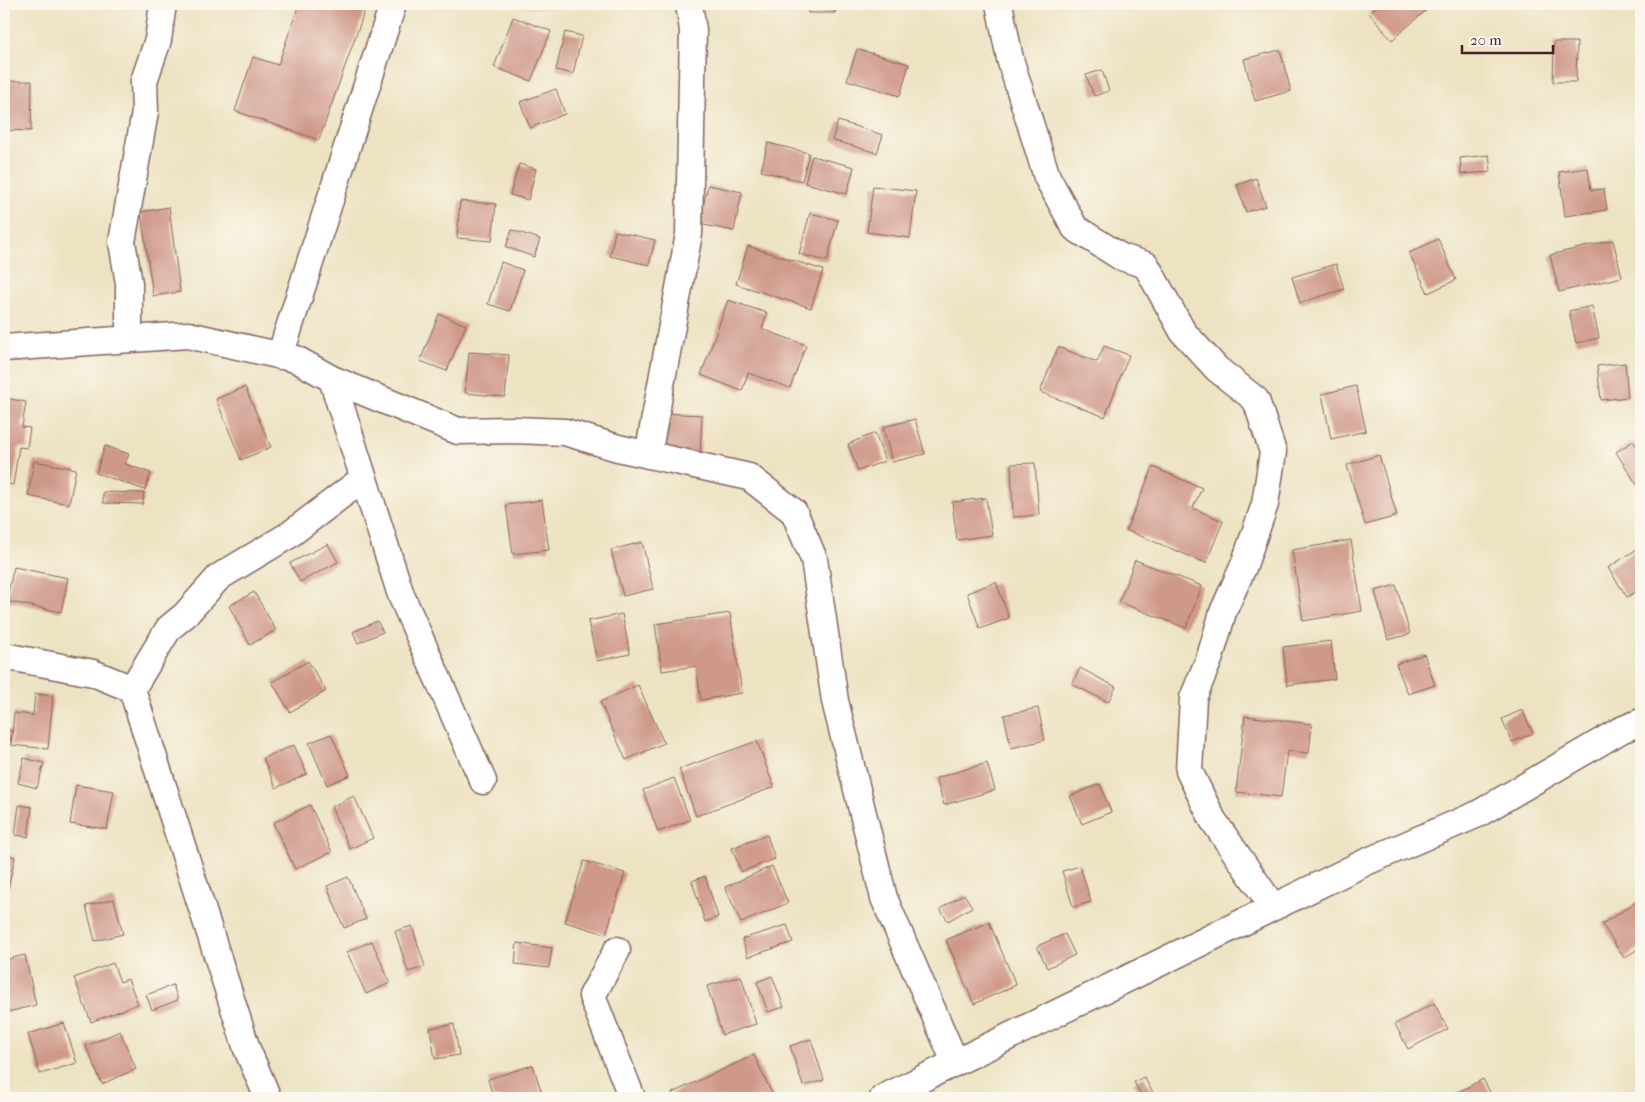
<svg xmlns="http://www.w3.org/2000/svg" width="1645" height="1102" viewBox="0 0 1645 1102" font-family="'IM FELL French Canon',serif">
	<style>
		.building { fill: #cf998a }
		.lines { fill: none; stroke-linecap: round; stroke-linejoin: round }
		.minor-casing { stroke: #836460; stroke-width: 29 }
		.minor { stroke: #fff; stroke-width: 26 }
	</style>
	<rect width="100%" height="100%" fill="#fbf7ec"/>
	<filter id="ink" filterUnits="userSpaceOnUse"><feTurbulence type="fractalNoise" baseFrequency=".02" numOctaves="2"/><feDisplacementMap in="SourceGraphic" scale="10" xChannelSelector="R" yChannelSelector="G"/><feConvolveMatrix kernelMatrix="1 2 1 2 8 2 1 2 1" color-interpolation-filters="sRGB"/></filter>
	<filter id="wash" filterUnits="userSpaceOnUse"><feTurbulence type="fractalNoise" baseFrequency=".0096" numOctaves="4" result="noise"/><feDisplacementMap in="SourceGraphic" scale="20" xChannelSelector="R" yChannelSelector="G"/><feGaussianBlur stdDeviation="1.12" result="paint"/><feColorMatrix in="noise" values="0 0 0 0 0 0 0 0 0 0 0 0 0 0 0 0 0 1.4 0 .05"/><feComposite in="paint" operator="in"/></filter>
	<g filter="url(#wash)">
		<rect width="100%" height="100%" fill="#ede3c3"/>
		<g id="blocks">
			<path class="building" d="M 299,4 L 367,4 L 319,140 L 235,111 L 253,57 L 278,65 Z
				M 525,4 L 561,4 L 561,8 L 525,7 Z
				M 808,4 L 835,4 L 835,13 L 808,13 Z
				M 1245,4 L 1258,4 L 1247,9 Z
				M 1379,4 L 1431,4 L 1432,5 L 1392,40 L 1369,13 Z
				M 1545,4 L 1559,4 L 1547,8 Z
				M 513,17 L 551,31 L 531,81 L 494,67 Z
				M 565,32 L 582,36 L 573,74 L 556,70 Z
				M 1554,42 L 1577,42 L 1576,82 L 1553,82 Z
				M 857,49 L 909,64 L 900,96 L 847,80 Z
				M 1280,50 L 1291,91 L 1255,101 L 1244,59 Z
				M 1102,70 L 1109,91 L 1094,96 L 1086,75 Z
				M 4,81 L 32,81 L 31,131 L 4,130 Z
				M 556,89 L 565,114 L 530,128 L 520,102 Z
				M 838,121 L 883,135 L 877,153 L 832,140 Z
				M 768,143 L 809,153 L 802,181 L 761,171 Z
				M 1489,155 L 1491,172 L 1461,174 L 1460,158 Z
				M 812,156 L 854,167 L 847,194 L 805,183 Z
				M 519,164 L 536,169 L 528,200 L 510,195 Z
				M 1588,168 L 1591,190 L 1604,189 L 1607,210 L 1565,216 L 1559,172 Z
				M 1256,178 L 1266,206 L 1246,212 L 1237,185 Z
				M 708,185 L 742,192 L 734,231 L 699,224 Z
				M 873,186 L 916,191 L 910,238 L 867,232 Z
				M 460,201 L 496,204 L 492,241 L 457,238 Z
				M 169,207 L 180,292 L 153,296 L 141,212 Z
				M 810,213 L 838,220 L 827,261 L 799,254 Z
				M 512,230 L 540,239 L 534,257 L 506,247 Z
				M 615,231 L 655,240 L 649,265 L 610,256 Z
				M 1438,239 L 1456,280 L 1428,293 L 1409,253 Z
				M 1613,240 L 1622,277 L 1559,292 L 1550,255 Z
				M 748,246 L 823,270 L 811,308 L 736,284 Z
				M 501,262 L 523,270 L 510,311 L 488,304 Z
				M 1336,264 L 1344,289 L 1300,303 L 1292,277 Z
				M 728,300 L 767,313 L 762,329 L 806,345 L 790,388 L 748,373 L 742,391 L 701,375 Z
				M 1592,306 L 1599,338 L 1576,343 L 1569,311 Z
				M 439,314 L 466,325 L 447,371 L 420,361 Z
				M 1104,346 L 1129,355 L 1105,417 L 1040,392 L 1058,347 L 1097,362 Z
				M 469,352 L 509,355 L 505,397 L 465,393 Z
				M 1625,363 L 1628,397 L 1601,400 L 1597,366 Z
				M 1356,386 L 1366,431 L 1331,439 L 1322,394 Z
				M 245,387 L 271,447 L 241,460 L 216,399 Z
				M 4,394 L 6,394 L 6,398 L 26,402 L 22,427 L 30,428 L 27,448 L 19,447 L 13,485 L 4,483 Z
				M 661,413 L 702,415 L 700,457 L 659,456 Z
				M 915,419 L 925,454 L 892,462 L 883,427 Z
				M 875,433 L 885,461 L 858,471 L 848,444 Z
				M 1633,441 L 1641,453 L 1641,487 L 1639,488 L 1616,452 Z
				M 105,446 L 129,454 L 125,464 L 151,473 L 145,490 L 96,473 Z
				M 1379,455 L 1397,516 L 1365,525 L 1347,465 Z
				M 34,461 L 76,469 L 69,504 L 28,496 Z
				M 1035,463 L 1039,515 L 1013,517 L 1011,464 Z
				M 1153,467 L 1202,488 L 1193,508 L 1223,521 L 1206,563 L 1126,530 Z
				M 4,488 L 7,488 L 7,516 L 4,516 Z
				M 103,492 L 144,493 L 143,504 L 103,503 Z
				M 986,498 L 992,535 L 957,540 L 952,502 Z
				M 542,500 L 549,550 L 513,554 L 506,505 Z
				M 1351,540 L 1362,611 L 1303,621 L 1292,550 Z
				M 642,542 L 653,589 L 623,596 L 611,550 Z
				M 328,544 L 338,562 L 300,582 L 290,563 Z
				M 1637,549 L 1641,556 L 1641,588 L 1627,597 L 1608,568 Z
				M 1135,560 L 1202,586 L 1186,628 L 1119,602 Z
				M 14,567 L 68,578 L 61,612 L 6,601 Z
				M 996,582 L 1009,618 L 980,629 L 967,593 Z
				M 1396,585 L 1410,634 L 1388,640 L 1375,591 Z
				M 254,592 L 276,630 L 250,645 L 229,606 Z
				M 730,613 L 742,693 L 701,700 L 696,666 L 662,671 L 655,624 Z
				M 622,614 L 630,654 L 597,661 L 588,621 Z
				M 377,621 L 383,632 L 358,643 L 353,632 Z
				M 1331,641 L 1335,679 L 1287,685 L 1283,647 Z
				M 1424,654 L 1435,685 L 1408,694 L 1396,664 Z
				M 308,661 L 326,691 L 290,712 L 272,682 Z
				M 1080,668 L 1116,687 L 1108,702 L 1072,684 Z
				M 638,685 L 664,743 L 626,760 L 600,702 Z
				M 35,694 L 53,696 L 48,749 L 11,745 L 14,713 L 33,715 Z
				M 1038,708 L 1045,740 L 1011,748 L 1004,715 Z
				M 1522,710 L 1533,733 L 1512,742 L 1502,719 Z
				M 1245,716 L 1312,724 L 1309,753 L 1287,751 L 1281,797 L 1236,792 Z
				M 4,729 L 12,731 L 9,745 L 4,744 Z
				M 331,734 L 350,775 L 327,785 L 309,743 Z
				M 757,741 L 774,787 L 696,816 L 679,769 Z
				M 294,745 L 307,774 L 276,788 L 263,758 Z
				M 24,758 L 44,763 L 37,788 L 18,783 Z
				M 987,763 L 995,790 L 944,805 L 936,778 Z
				M 674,778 L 690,820 L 658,832 L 643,790 Z
				M 1100,784 L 1111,812 L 1082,824 L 1070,796 Z
				M 76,785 L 114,791 L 107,829 L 70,824 Z
				M 354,796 L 373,838 L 350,849 L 331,807 Z
				M 19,805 L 32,807 L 28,837 L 15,835 Z
				M 310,805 L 332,852 L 295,869 L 273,823 Z
				M 767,835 L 775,859 L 741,872 L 732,848 Z
				M 4,854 L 15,857 L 5,903 L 4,903 Z
				M 584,861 L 625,873 L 606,934 L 565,922 Z
				M 772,866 L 788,903 L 741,923 L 725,887 Z
				M 1080,866 L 1091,902 L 1073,907 L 1062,871 Z
				M 705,876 L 718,917 L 705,922 L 692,881 Z
				M 348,877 L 366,919 L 344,928 L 327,886 Z
				M 964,894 L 972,907 L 948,921 L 940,909 Z
				M 114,899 L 123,934 L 95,941 L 86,906 Z
				M 1641,899 L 1641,947 L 1624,958 L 1602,924 Z
				M 989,922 L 1016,985 L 974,1004 L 946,940 Z
				M 787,925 L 793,942 L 748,957 L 742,939 Z
				M 412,926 L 425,967 L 408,972 L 395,931 Z
				M 1065,934 L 1075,955 L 1047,968 L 1037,946 Z
				M 372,941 L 390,983 L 366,994 L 347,952 Z
				M 517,943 L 552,948 L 549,968 L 515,964 Z
				M 25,955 L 36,1005 L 4,1013 L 4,960 Z
				M 113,963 L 120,982 L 128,979 L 138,1004 L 91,1022 L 74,978 Z
				M 741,976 L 756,1024 L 722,1035 L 707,986 Z
				M 772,976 L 784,1007 L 768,1012 L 757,982 Z
				M 173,985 L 178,1000 L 152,1010 L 146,995 Z
				M 1434,1003 L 1448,1029 L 1408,1049 L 1395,1024 Z
				M 64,1023 L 77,1063 L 40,1074 L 28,1034 Z
				M 454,1024 L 459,1055 L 435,1059 L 430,1028 Z
				M 120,1031 L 136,1069 L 102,1084 L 86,1046 Z
				M 811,1039 L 824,1080 L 803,1086 L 790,1046 Z
				M 754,1055 L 774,1098 L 674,1098 L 672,1093 Z
				M 533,1065 L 542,1093 L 524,1098 L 493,1098 L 488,1079 Z
				M 1144,1077 L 1156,1098 L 1143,1098 L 1134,1082 Z
				M 1483,1079 L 1493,1098 L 1447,1098 Z
				M 1177,1092 L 1181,1098 L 1167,1098 Z"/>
		</g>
	</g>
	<g filter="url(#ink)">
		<use href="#blocks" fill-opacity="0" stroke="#836460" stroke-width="1"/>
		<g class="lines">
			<defs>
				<path id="minor" d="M 999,4 L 1010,59 L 1047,177 L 1075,228 L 1121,257 L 1146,265 L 1183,332 L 1217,369 L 1256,400 L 1273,452 L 1265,504 L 1244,565 L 1223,612 L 1210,657 L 1193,698 L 1189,771 L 1213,820 L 1273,907
					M 129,339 L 129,283 L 122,242 L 145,112 L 144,81 L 158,40 L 163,4
					M 4,348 L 188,335 L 296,359 L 332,379 L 458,431 L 514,430 L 565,432 L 618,448 L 749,477 L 794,512 L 814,559 L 835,701 L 884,898 L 955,1062
					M 280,356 L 393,4
					M 332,379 L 401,595 L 483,781
					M 648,455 L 689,234 L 693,30 L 689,4
					M 4,656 L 93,673 L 132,689 L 247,1049 L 268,1098
					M 132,689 L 169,628 L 185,615 L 219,577 L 289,535 L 364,478
					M 617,950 L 592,996 L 632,1098
					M 883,1098 L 1366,862 L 1478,814 L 1621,730 L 1641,722"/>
			</defs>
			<use href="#minor" class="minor-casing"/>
			<use href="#minor" class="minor"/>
		</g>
	</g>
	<rect width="1645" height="1102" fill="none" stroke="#fbf7ec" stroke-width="20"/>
	<path d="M1462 45v8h91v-8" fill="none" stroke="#4a1f2b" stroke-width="2.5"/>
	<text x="1470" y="45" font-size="15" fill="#4a1f2b" stroke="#fbf7ec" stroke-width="4" paint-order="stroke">20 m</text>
</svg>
